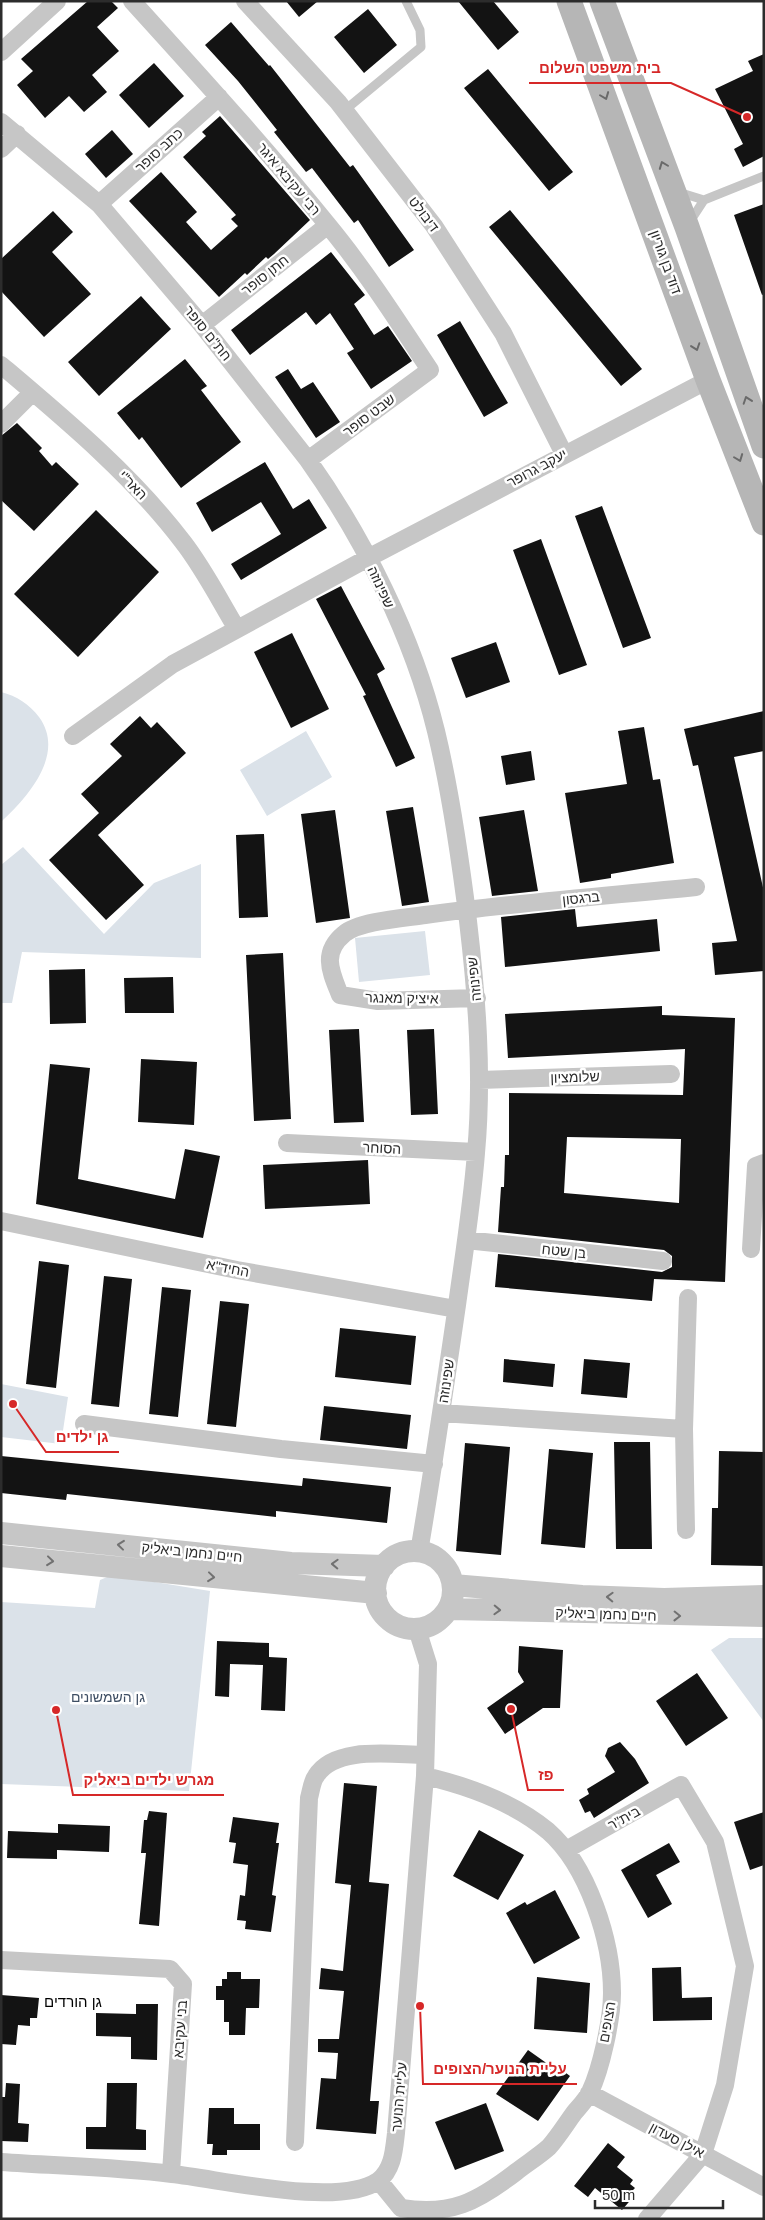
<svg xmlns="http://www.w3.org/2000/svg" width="765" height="2220" viewBox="0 0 765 2220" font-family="Helvetica,Heebo,sans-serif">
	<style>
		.green { fill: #dbe2e9 }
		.building { fill: #131313; fill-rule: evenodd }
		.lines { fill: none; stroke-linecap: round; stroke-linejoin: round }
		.service { stroke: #c6c6c6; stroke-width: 9 }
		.minor { stroke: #c6c6c6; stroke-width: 18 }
		.tertiary { stroke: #c6c6c6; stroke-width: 22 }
		.secondary { stroke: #b6b6b6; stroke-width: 25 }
		.oneway { stroke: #6a6a6a }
		.oneway2 { stroke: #717171 }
		.labels { text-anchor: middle; stroke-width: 5; stroke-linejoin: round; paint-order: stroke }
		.street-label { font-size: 14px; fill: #2c2c2c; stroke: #fff }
		.park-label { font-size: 14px; fill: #3e4e63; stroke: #fff }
		.neighbourhood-label { font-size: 15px; fill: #000; stroke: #fff }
		.leader { fill: none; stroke: #d62828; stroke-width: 2 }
		.callout-dot { fill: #d62828; stroke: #fff; stroke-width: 2 }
		.callout-label { font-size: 15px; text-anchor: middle; font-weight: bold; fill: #d62828; stroke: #fff; stroke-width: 5; stroke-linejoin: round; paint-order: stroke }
	</style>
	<rect width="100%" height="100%" fill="#fff"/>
	<path class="green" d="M 1,692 C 17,696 29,704 39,717 C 66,754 28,797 1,822 Z
		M 306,731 L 332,777 L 267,816 L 240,770 Z
		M 23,847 L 104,934 L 154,883 L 201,864 L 201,958 L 22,952 L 12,1003 L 1,1003 L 1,865 Z
		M 425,931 L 430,975 L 359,982 L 355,938 Z
		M 1,1384 L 68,1397 L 61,1444 L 1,1437 Z
		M 112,1575 L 210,1591 L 189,1791 L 1,1784 L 1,1602 L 95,1608 L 100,1580 Z
		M 729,1638 L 764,1638 L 764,1722 L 711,1650 Z"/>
	<path class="building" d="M 88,1 L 111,1 L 118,8 L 97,27 L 119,51 L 92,75 L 107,92 L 84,112 L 69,96 L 45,118 L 17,85 L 33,71 L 21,59 Z
		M 286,1 L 318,1 L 299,17 Z
		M 458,1 L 493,1 L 519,32 L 498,50 Z
		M 368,9 L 397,45 L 364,73 L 334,37 Z
		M 231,22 L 269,66 L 270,65 L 350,167 L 353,165 L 414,250 L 389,267 L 358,220 L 354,223 L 312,168 L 306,172 L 274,132 L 277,130 L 238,81 L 205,45 Z
		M 764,54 L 764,156 L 743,167 L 734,149 L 743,144 L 715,89 L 753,71 L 748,61 Z
		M 154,63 L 184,96 L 149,128 L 119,95 Z
		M 488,69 L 573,172 L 549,191 L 464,88 Z
		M 220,116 L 310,220 L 274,254 L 268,259 L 266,257 L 247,275 L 245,273 L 219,297 L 129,201 L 161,172 L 197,212 L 186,222 L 211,250 L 238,226 L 231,219 L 236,215 L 183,157 L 206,136 L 202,132 Z
		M 112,130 L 133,154 L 106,178 L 85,154 Z
		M 764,204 L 764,294 L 762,295 L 734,215 Z
		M 510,210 L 642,369 L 621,386 L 489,227 Z
		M 53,211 L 73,232 L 52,252 L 91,294 L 44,337 L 1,291 L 1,259 Z
		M 331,252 L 365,295 L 354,304 L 374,335 L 388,326 L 412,361 L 371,389 L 347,353 L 354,349 L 330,313 L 316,325 L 306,312 L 250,355 L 231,330 Z
		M 141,296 L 171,329 L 99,396 L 68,362 Z
		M 460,321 L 508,403 L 484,417 L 437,335 Z
		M 185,359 L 207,386 L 201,390 L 241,442 L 181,488 L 142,437 L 139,440 L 117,413 Z
		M 288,369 L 301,389 L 313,382 L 340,422 L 316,438 L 275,377 Z
		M 17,423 L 42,448 L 39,451 L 52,466 L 56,462 L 79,484 L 34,531 L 1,500 L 1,436 Z
		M 265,462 L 293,509 L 309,499 L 327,528 L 241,580 L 231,564 L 281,534 L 261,502 L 212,532 L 196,503 Z
		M 602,506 L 651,638 L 623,648 L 575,516 Z
		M 96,510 L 159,572 L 78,657 L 14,594 Z
		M 541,539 L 587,665 L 559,675 L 513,550 Z
		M 341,586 L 385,669 L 377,674 L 415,758 L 396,767 L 363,696 L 366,695 L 316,599 Z
		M 292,633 L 329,709 L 291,728 L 254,652 Z
		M 496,642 L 510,682 L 466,698 L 451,658 Z
		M 764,711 L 764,751 L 734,757 L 764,892 L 764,971 L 715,975 L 712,943 L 737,941 L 698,765 L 693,766 L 684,729 Z
		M 140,716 L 151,728 L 157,722 L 186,753 L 98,835 L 144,885 L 106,920 L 49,860 L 99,813 L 81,794 L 122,756 L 110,744 Z
		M 644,727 L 653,780 L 660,779 L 674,863 L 611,874 L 611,878 L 580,883 L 565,793 L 627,784 L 618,731 Z
		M 531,751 L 535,780 L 506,785 L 501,756 Z
		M 413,807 L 429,902 L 402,906 L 386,811 Z
		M 335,810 L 350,918 L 316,923 L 301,814 Z
		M 524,810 L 538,891 L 492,896 L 479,817 Z
		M 264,834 L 268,917 L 239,918 L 236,835 Z
		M 575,909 L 577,927 L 657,919 L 660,951 L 505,967 L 501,917 Z
		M 283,953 L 291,1119 L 254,1121 L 246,955 Z
		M 85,969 L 86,1023 L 50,1024 L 49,970 Z
		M 173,977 L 174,1013 L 125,1013 L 124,978 Z
		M 662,1006 L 662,1015 L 735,1018 L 725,1282 L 654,1279 L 652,1301 L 495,1287 L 498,1254 L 662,1272 L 672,1267 L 672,1256 L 664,1250 L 498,1232 L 501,1187 L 504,1187 L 505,1155 L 509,1155 L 509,1093 L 683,1095 L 685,1049 L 508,1058 L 505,1014 ZM 567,1137 L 681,1139 L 679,1203 L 564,1193 Z
		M 359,1029 L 364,1122 L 334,1123 L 329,1030 Z
		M 434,1029 L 438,1114 L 411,1115 L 407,1030 Z
		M 141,1059 L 197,1062 L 194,1125 L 138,1122 Z
		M 50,1064 L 90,1068 L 78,1179 L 175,1199 L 185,1149 L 220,1156 L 203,1238 L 36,1204 Z
		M 368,1160 L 370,1204 L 265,1209 L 263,1165 Z
		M 39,1261 L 69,1265 L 56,1388 L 26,1384 Z
		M 104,1276 L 132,1279 L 119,1407 L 91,1404 Z
		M 162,1287 L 191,1290 L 178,1417 L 149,1414 Z
		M 220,1301 L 249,1304 L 236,1427 L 207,1424 Z
		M 340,1328 L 416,1336 L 411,1385 L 335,1377 Z
		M 504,1359 L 555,1364 L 553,1387 L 503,1382 Z
		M 584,1359 L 630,1363 L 627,1398 L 581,1394 Z
		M 324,1406 L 411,1415 L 407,1449 L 320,1440 Z
		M 614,1442 L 650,1442 L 652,1549 L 616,1549 Z
		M 465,1443 L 510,1447 L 501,1555 L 456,1551 Z
		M 549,1449 L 593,1453 L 585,1548 L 541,1544 Z
		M 719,1451 L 764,1452 L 764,1566 L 711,1565 L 712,1508 L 718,1508 Z
		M 1,1456 L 302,1486 L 303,1478 L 391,1487 L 387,1523 L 276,1511 L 276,1517 L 67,1494 L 66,1500 L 1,1493 Z
		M 217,1641 L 269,1643 L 269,1657 L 287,1658 L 285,1711 L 261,1710 L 263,1665 L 230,1664 L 229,1697 L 215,1696 Z
		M 519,1646 L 563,1650 L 560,1708 L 543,1708 L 505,1734 L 487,1708 L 524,1682 L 518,1672 Z
		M 697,1673 L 728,1718 L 686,1746 L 656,1701 Z
		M 620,1742 L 635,1759 L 649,1783 L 594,1818 L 590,1811 L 585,1813 L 579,1800 L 589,1794 L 587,1789 L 615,1772 L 605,1756 L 608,1748 Z
		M 344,1783 L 377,1786 L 369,1882 L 389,1884 L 370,2101 L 379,2101 L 376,2134 L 316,2129 L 321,2078 L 336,2079 L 338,2053 L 318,2052 L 318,2039 L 339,2039 L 344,1991 L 319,1989 L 321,1968 L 343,1971 L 351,1885 L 335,1883 Z
		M 149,1811 L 167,1813 L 159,1926 L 139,1924 L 146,1853 L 141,1853 L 144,1820 L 147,1820 Z
		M 764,1812 L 764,1865 L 750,1870 L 734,1822 Z
		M 233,1817 L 279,1823 L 276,1843 L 279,1843 L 272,1895 L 276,1896 L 271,1932 L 245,1929 L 246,1921 L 237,1920 L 240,1895 L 245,1896 L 248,1865 L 233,1863 L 236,1843 L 229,1842 Z
		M 58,1824 L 110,1826 L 109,1852 L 57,1850 L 57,1859 L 7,1858 L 8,1831 L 58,1833 Z
		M 479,1830 L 524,1855 L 498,1900 L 453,1876 Z
		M 669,1843 L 680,1862 L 656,1875 L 672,1904 L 648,1918 L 621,1870 Z
		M 555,1890 L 580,1938 L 534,1964 L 506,1913 L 525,1902 L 527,1905 Z
		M 681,1967 L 682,1998 L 712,1997 L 712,2020 L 653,2021 L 652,1968 Z
		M 227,1972 L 241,1972 L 241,1979 L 260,1979 L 259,2008 L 246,2008 L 245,2035 L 229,2035 L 229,2022 L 224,2022 L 224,2000 L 216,2000 L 216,1986 L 222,1986 L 222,1979 L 227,1979 Z
		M 537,1977 L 590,1983 L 587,2033 L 534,2029 Z
		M 1,1995 L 39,1998 L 37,2018 L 30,2018 L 30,2026 L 18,2025 L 16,2045 L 1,2044 Z
		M 136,2004 L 158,2004 L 157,2060 L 131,2059 L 131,2037 L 96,2036 L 96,2013 L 136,2014 Z
		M 528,2050 L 552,2067 L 554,2064 L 570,2076 L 538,2121 L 496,2094 Z
		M 6,2083 L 20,2084 L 18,2123 L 29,2124 L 28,2142 L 1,2141 L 1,2097 L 5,2097 Z
		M 107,2083 L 137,2083 L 136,2129 L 146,2130 L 146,2150 L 86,2149 L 86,2127 L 106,2127 Z
		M 486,2103 L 504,2151 L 455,2170 L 435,2122 Z
		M 209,2108 L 234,2108 L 234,2124 L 260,2124 L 260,2150 L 227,2150 L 227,2155 L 212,2155 L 213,2144 L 207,2144 Z
		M 608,2143 L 625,2157 L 617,2167 L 633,2180 L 630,2184 L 635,2188 L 630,2193 L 634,2196 L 622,2210 L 595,2188 L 588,2197 L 574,2186 Z"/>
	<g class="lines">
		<path class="service" d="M 345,110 L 421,47 L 420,30 L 406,1
			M 678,192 L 704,200
			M 689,223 L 704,200 L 764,176"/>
		<path class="minor" d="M 132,1 C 198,74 265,147 327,224 C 365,270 397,320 430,370 L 308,460
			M 245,1 L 338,102 L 434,226 L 503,333 L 564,454
			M 1,52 L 57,1
			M 1,122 L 99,204 L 202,325 L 308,460 C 364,539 413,637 436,731 C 451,793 460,857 468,921 C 477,998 483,1075 476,1153 C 472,1204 464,1254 457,1305 C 445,1387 433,1470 419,1552
			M 1,149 L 17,134
			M 99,204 L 219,97
			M 202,325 L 328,225
			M 1,365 C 66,420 132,475 183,542 C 204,569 220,601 237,629
			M 1,424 L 33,392
			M 73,736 L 173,664 L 368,558 L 708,380
			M 477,998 L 378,1001 L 340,995 C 331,972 321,953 344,934 C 359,921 405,918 425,915 C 515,903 605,896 696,887
			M 479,1080 L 671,1074
			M 287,1143 L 476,1152
			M 1,1221 L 237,1270 L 456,1309
			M 466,1240 L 663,1261
			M 751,1249 L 756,1166 L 764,1163
			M 441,1413 L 684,1429
			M 84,1424 L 281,1449 L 434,1464
			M 686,1530 L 684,1429 L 688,1298
			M 566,1850 L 681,1785 L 715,1842 L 745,1966 L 725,2085 L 703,2154 L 647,2219
			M 1,1960 L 170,1969 L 183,1984 L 171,2173
			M 589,2093 L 764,2187
			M 295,2142 L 309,1798 C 311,1791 312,1781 316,1776 C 335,1745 394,1755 425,1755
			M 1,2162 C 58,2166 115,2167 172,2174 C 221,2179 338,2208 378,2181 C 393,2170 394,2150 396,2133 L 425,1776 L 428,1664 L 417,1629
			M 379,2181 L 401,2208 C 451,2216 477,2202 516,2172 C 526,2164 539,2156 549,2147 C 558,2137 566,2124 574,2113 C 579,2107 586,2100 590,2092 C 601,2069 612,2019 612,1993 C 612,1941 588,1866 548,1831 C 513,1802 468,1786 425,1776"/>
		<path class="tertiary" d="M 1,1533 L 291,1563 L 384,1566
			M375 1590a39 39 0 1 1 78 0a39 39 0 1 1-78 0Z
			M 1,1556 L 376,1593
			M 453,1585 L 582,1596 L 664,1599 L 764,1596
			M 449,1609 L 764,1616"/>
		<path class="secondary" d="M 569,1 L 708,380 L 764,523
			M 602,1 L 687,227 L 764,446"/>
	</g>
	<defs><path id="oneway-chevron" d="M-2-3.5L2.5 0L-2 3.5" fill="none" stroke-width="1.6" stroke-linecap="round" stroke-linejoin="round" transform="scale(1.25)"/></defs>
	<g class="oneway">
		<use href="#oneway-chevron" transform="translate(605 96) rotate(69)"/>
		<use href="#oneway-chevron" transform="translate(663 165) rotate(-111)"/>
		<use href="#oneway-chevron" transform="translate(696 347) rotate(71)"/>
		<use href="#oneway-chevron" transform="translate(747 400) rotate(-109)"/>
		<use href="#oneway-chevron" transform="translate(739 458) rotate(69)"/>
	</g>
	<g class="oneway2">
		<use href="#oneway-chevron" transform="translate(121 1545) rotate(-174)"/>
		<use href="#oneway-chevron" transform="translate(50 1561) rotate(6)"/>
		<use href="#oneway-chevron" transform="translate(335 1564) rotate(-178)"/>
		<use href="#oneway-chevron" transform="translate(211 1577) rotate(6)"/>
		<use href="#oneway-chevron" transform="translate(610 1597) rotate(-178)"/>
		<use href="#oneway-chevron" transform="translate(497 1610) rotate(2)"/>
		<use href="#oneway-chevron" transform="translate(677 1616) rotate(1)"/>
	</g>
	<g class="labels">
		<g class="street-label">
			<text transform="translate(159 150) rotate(-42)" y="5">כתב סופר</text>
			<text transform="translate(289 179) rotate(50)" y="5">רבי עקיבא איגר</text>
			<text transform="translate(424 214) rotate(53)" y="5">דיבולט</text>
			<text transform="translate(666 262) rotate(70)" y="5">דוד בן גוריון</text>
			<text transform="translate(265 275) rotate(-38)" y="5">חתן סופר</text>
			<text transform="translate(208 333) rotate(51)" y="5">חת"ם סופר</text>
			<text transform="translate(369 415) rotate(-37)" y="5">שבט סופר</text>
			<text transform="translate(537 468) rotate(-28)" y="5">יעקב גרופר</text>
			<text transform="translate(133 485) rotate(46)" y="5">האר"י</text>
			<text transform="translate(381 587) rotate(65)" y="5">שפינוזה</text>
			<text transform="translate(581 898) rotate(-6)" y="5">ברגסון</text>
			<text transform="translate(474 979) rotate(-96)" y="5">שפינוזה</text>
			<text transform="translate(402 998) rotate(1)" y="5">איציק מאנגר</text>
			<text transform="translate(575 1077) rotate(-2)" y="5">שלומציון</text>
			<text transform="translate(382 1148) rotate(3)" y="5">הסוחר</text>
			<text transform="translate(564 1251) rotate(6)" y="5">בן שטח</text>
			<text transform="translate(228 1268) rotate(11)" y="5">החיד"א</text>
			<text transform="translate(446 1381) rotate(-82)" y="5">שפינוזה</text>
			<text transform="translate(192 1552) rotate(6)" y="5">חיים נחמן ביאליק</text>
			<text transform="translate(606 1614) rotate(2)" y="5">חיים נחמן ביאליק</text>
			<text transform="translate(624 1818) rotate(-29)" y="5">בית"ר</text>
			<text transform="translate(607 2022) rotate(-80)" y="5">הצופים</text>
			<text transform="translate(180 2029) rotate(-86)" y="5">בני עקיבא</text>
			<text transform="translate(399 2097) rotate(-85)" y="5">עליית הנוער</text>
			<text transform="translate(677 2140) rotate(28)" y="5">אילן סעדון</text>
		</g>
		<g class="park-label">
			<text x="108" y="1702">גן השמשונים</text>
		</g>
		<g class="neighbourhood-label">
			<text x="73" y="2007">גן הורדים</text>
		</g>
	</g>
	<path class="leader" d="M747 117L671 83H529M13 1404L46 1452H119M511 1709L528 1790H564M56 1710L73 1795H224M420 2006L423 2084H577"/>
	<g class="callout-dot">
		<circle cx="747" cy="117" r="5"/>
		<circle cx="13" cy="1404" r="5"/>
		<circle cx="511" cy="1709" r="5"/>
		<circle cx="56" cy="1710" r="5"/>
		<circle cx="420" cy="2006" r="5"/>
	</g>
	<g class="callout-label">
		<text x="600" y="73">בית משפט השלום</text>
		<text x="82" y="1442">גן ילדים</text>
		<text x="546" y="1780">פז</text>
		<text x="149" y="1785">מגרש ילדים ביאליק</text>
		<text x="500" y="2074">עליית הנוער/הצופים</text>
	</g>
	<rect width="765" height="2220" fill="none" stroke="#2c2c2c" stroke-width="5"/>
	<path d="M595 2200v8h128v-8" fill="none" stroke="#2c2c2c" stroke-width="2.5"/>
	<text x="602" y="2200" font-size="15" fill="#2c2c2c" stroke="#ffffff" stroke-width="4" paint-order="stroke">50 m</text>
</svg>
